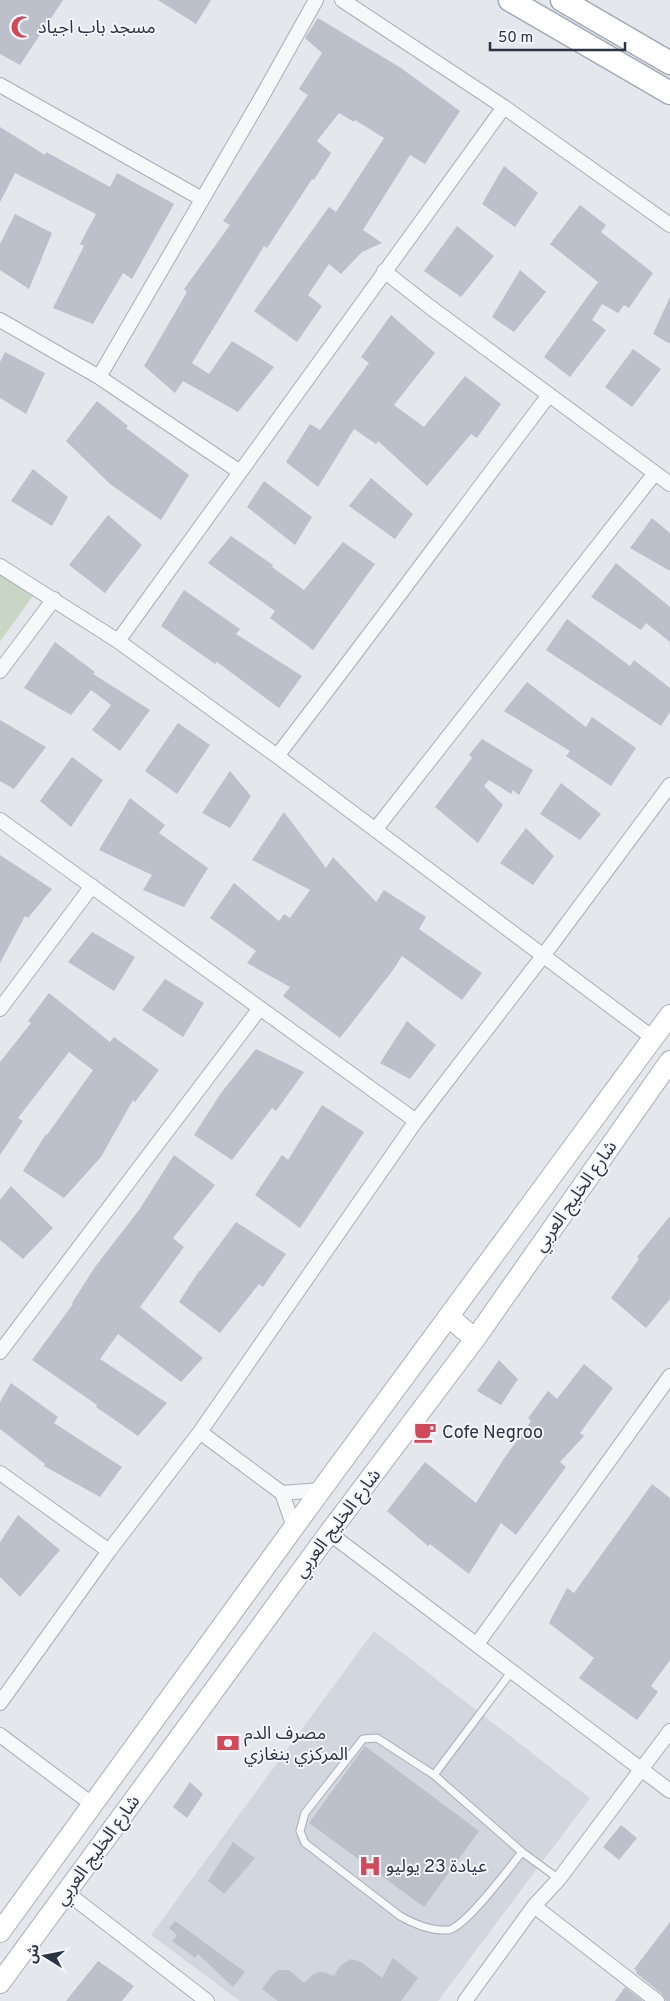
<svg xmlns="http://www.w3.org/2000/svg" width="670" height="2001" viewBox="0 0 670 2001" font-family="Overpass,'Noto Sans Arabic',sans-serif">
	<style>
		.built { fill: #d2d6de }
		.green { fill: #c9d6c5 }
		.building { fill: #bbc0ca }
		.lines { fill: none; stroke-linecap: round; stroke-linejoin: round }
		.lane-casing { stroke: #a9aeb7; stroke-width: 9 }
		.street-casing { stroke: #a9aeb7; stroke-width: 16 }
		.secondary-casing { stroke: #a9aeb7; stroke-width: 22 }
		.primary-casing { stroke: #a3abb8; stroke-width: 25 }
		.lane { stroke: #f7f8fa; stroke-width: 7 }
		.street { stroke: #f7f8fa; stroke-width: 14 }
		.secondary { stroke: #fff; stroke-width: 20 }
		.primary { stroke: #fff; stroke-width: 22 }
		.labels { text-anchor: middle; stroke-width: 4; stroke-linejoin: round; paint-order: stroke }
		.poi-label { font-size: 18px; fill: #2b3445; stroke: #f4f6f9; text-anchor: start }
		.street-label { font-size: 18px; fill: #2b3445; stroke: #f4f6f9 }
	</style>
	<rect width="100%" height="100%" fill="#e4e7ec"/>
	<path class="built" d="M 374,1631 L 590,1798 L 438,2001 L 240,2001 L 151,1935 Z"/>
	<path class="green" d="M 0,575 L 33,596 L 0,641 Z"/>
	<path class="building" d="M 0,0 L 63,0 L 20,65 L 0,54 Z
		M 158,0 L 211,0 L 196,24 Z
		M 318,18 L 401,68 L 460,111 L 425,164 L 410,155 L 363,230 L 382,243 L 362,252 L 341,274 L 329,264 L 308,295 L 322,306 L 297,342 L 254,311 L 329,207 L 336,212 L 384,138 L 355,120 L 354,122 L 339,113 L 317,141 L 331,153 L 314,180 L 312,179 L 267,248 L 264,246 L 192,363 L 209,374 L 232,341 L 274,367 L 238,412 L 183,381 L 175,393 L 144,366 L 187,292 L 184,289 L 230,225 L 223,221 L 308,95 L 299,89 L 322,53 L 305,38 Z
		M 0,127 L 45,155 L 46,152 L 110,187 L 117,173 L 174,204 L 132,279 L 123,273 L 93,324 L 53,308 L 84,246 L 80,244 L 96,214 L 15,173 L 0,202 Z
		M 504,166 L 538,193 L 515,227 L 482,204 Z
		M 580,205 L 606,225 L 601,232 L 653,273 L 629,308 L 624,305 L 618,313 L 602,304 L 592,320 L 606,330 L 570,377 L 544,357 L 598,282 L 550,244 Z
		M 15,214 L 52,233 L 29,289 L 0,270 L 0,244 Z
		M 457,226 L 494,256 L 461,297 L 424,271 Z
		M 520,270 L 546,292 L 514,332 L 492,317 Z
		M 670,297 L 670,344 L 653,334 Z
		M 391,315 L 435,353 L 394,405 L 424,427 L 465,376 L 501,404 L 477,438 L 471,434 L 427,486 L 378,441 L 376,444 L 354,429 L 318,487 L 286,462 L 310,424 L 320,430 L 369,363 L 361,357 Z
		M 633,349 L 661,369 L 632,407 L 605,387 Z
		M 5,352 L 45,373 L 26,414 L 0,398 L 0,362 Z
		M 97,401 L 128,426 L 126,428 L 189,475 L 161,520 L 110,484 L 66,441 Z
		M 33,469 L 68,497 L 52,526 L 11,501 Z
		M 371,478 L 413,514 L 395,539 L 349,506 Z
		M 264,481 L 312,517 L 295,545 L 247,507 Z
		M 108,515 L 142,545 L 105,593 L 69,565 Z
		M 652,518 L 670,533 L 670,571 L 630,548 Z
		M 231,536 L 273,565 L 272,567 L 304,590 L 343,542 L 375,564 L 313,650 L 270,618 L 275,611 L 208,563 Z
		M 616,563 L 670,607 L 670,642 L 646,623 L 641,630 L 591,597 Z
		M 184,590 L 240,629 L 236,634 L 302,676 L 279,708 L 217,662 L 215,664 L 161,626 Z
		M 567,619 L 630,666 L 634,660 L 670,688 L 670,712 L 661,726 L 546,650 Z
		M 55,642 L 95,672 L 93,674 L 150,710 L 120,751 L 92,730 L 111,705 L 91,690 L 71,715 L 24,688 Z
		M 527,682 L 586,727 L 592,717 L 636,748 L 611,786 L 566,756 L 570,751 L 504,711 Z
		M 0,720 L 46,747 L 14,789 L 0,781 Z
		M 178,723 L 210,745 L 177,794 L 145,771 Z
		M 482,739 L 533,770 L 519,795 L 513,790 L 511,794 L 489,780 L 484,786 L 503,805 L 478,843 L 435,807 L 472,758 L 469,755 Z
		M 72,757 L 103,780 L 71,827 L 40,801 Z
		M 230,771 L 251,796 L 230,828 L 202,813 Z
		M 561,783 L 601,814 L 580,840 L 540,814 Z
		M 130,798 L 165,825 L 159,833 L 208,868 L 184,907 L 143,890 L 152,875 L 99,850 Z
		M 284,812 L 326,868 L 333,857 L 376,902 L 384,890 L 426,917 L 419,929 L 482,973 L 462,1000 L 402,956 L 393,970 L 340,1038 L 283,996 L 290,987 L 247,963 L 256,951 L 210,918 L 234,883 L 279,921 L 284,914 L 290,918 L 310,890 L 252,860 Z
		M 526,828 L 554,856 L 533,885 L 500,863 Z
		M 0,855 L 52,889 L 28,918 L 25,916 L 0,963 Z
		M 92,932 L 135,957 L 114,991 L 68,962 Z
		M 165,979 L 204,1003 L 183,1037 L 142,1010 Z
		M 49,993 L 110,1042 L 114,1037 L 159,1070 L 135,1102 L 133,1100 L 101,1157 L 64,1198 L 23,1171 L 46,1134 L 47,1135 L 93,1070 L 69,1052 L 18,1118 L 23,1121 L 0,1155 L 0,1062 L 31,1023 L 28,1021 Z
		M 407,1021 L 436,1045 L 410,1079 L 380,1063 Z
		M 256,1049 L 304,1072 L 276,1111 L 272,1108 L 232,1160 L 194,1135 L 221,1093 Z
		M 322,1105 L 364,1132 L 300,1228 L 255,1195 L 282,1155 L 288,1160 Z
		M 174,1155 L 215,1185 L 173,1238 L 184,1247 L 140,1307 L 203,1358 L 181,1382 L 118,1334 L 100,1359 L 167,1403 L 138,1436 L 96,1407 L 97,1405 L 32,1360 L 73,1304 L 72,1303 L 95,1267 L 139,1210 Z
		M 11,1186 L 53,1228 L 23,1259 L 0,1240 L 0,1200 Z
		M 670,1216 L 670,1299 L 646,1328 L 611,1298 L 639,1259 L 637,1257 Z
		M 236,1222 L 286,1254 L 263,1287 L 259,1284 L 220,1333 L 179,1302 L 199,1271 L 200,1271 Z
		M 499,1360 L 518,1379 L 501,1405 L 477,1391 Z
		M 584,1364 L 613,1388 L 580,1433 L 584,1436 L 560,1462 L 566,1467 L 516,1535 L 501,1523 L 469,1574 L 430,1544 L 428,1546 L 387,1511 L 425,1462 L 476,1503 L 503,1460 L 531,1421 L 528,1418 L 548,1391 L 557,1399 Z
		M 11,1383 L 58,1417 L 54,1423 L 122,1467 L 100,1497 L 44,1466 L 45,1464 L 0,1429 L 0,1402 Z
		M 652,1484 L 670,1498 L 670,1660 L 651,1686 L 658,1692 L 637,1720 L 579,1678 L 594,1658 L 549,1623 L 567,1588 L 574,1593 Z
		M 18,1515 L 60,1550 L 20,1597 L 0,1577 L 0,1542 Z
		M 365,1746 L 479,1831 L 424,1907 L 309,1823 Z
		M 190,1782 L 203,1794 L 187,1818 L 173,1807 Z
		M 621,1825 L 637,1838 L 619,1860 L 603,1847 Z
		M 233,1842 L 255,1858 L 224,1894 L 208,1881 Z
		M 175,1921 L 245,1972 L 233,1987 L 198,1954 L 195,1958 L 172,1941 L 177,1935 L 169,1928 Z
		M 670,1922 L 670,2001 L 666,2001 L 662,1994 L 636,1973 L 637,1971 L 634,1969 Z
		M 393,1958 L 418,1978 L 401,2001 L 278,2001 L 262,1989 L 274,1973 L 279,1970 L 289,1970 L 304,1983 L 312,1975 L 318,1972 L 323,1972 L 334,1976 L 341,1965 L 351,1959 L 361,1962 L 382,1978 Z
		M 98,1961 L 134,1986 L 122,2001 L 66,2001 Z
		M 625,1987 L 643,2001 L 615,2001 Z"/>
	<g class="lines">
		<defs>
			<path id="lane" d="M 512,1671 L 434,1775 L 377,1738 L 363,1739 L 305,1813 L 300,1831 L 305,1843 L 400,1916 C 414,1924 431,1931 448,1930 C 465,1928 510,1867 522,1852
				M 434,1775 L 522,1852 L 559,1879"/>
			<path id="street" d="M 342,0 L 504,107 L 670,225
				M 0,85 L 202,199
				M 384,271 L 430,307 L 670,484
				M 0,320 L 99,377 L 240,472
				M 99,377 L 260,100 L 316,0
				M 0,566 L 118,641 L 277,756 L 653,1038
				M 118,641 L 504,107
				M 0,671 L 54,599
				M 277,756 C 369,637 458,515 549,395
				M 0,820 L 416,1121
				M 375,830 L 655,473
				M 0,1009 L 92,886
				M 0,1352 L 260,1008
				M 200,1432 L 282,1493 L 294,1527
				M 0,1473 L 109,1551
				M 282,1493 L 321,1490
				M 329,1533 L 670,1791
				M 477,1644 L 670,1376
				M 0,1703 L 109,1551 L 200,1432 L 416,1121 L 543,956 L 670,785
				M 0,1735 L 93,1805
				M 66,1892 L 207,2001
				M 534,1906 L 657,2001
				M 465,2001 L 534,1906 L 559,1879 L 670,1731"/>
			<path id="secondary" d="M 449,1317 L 475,1339
				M 0,1932 L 321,1490 L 670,1015
				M 0,1983 L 329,1533 L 475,1339 L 670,1061"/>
			<path id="primary" d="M 510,0 L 670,93
				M 562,0 L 670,63"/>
		</defs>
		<use href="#lane" class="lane-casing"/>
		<use href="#street" class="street-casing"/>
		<use href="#secondary" class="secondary-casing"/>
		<use href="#primary" class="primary-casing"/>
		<use href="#lane" class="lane"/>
		<use href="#street" class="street"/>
		<use href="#secondary" class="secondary"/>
		<use href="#primary" class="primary"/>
	</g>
	<defs>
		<symbol id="mosque-bare" viewBox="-9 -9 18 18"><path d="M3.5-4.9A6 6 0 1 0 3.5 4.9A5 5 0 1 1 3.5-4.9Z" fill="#d1495b" stroke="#f4f6f9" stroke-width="2.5" paint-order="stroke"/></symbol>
		<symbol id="cafe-bare" viewBox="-9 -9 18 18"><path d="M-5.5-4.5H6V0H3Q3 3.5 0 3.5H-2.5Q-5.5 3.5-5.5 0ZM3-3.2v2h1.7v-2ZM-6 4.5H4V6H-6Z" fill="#d1495b" stroke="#f4f6f9" stroke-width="2.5" paint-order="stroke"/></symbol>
		<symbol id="bank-bare" viewBox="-9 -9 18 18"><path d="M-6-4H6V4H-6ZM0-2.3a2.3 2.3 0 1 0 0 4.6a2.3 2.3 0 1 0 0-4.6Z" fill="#d1495b" stroke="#f4f6f9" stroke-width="2.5" paint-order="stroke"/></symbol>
		<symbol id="hospital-bare" viewBox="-9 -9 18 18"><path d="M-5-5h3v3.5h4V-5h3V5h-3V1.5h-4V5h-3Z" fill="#d1495b" stroke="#f4f6f9" stroke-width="2.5" paint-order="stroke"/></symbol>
	</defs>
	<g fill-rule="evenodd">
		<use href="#mosque-bare" x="6" y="11" width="32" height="32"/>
		<use href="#cafe-bare" x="409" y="1416" width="32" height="32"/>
		<use href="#bank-bare" x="212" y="1727" width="32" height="32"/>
		<use href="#hospital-bare" x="354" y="1850" width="32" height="32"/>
	</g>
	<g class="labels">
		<g class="poi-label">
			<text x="38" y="33">مسجد باب اجياد</text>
			<text x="442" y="1438">Cofe Negroo</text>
			<text x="244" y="1739">مصرف الدم<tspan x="244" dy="21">المركزي بنغازي</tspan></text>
			<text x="386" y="1872">عيادة 23 يوليو</text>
		</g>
		<g class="street-label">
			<text transform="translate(575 1196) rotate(-55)" y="6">شارع الخليج العربي</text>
			<text transform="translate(337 1523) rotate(-53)" y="6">شارع الخليج العربي</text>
			<text transform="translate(97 1850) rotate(-54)" y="6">شارع الخليج العربي</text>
		</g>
	</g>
	<g transform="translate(45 1956) rotate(280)" stroke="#f4f6f9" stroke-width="4" paint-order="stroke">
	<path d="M0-4L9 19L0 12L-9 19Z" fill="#2b3445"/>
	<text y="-8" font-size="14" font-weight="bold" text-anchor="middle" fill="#2b3445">ش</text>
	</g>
	<path d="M490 42v8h135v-8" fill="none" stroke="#2b3445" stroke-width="2.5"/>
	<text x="498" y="42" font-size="15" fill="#2b3445" stroke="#f4f6f9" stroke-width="4" paint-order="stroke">50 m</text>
</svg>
